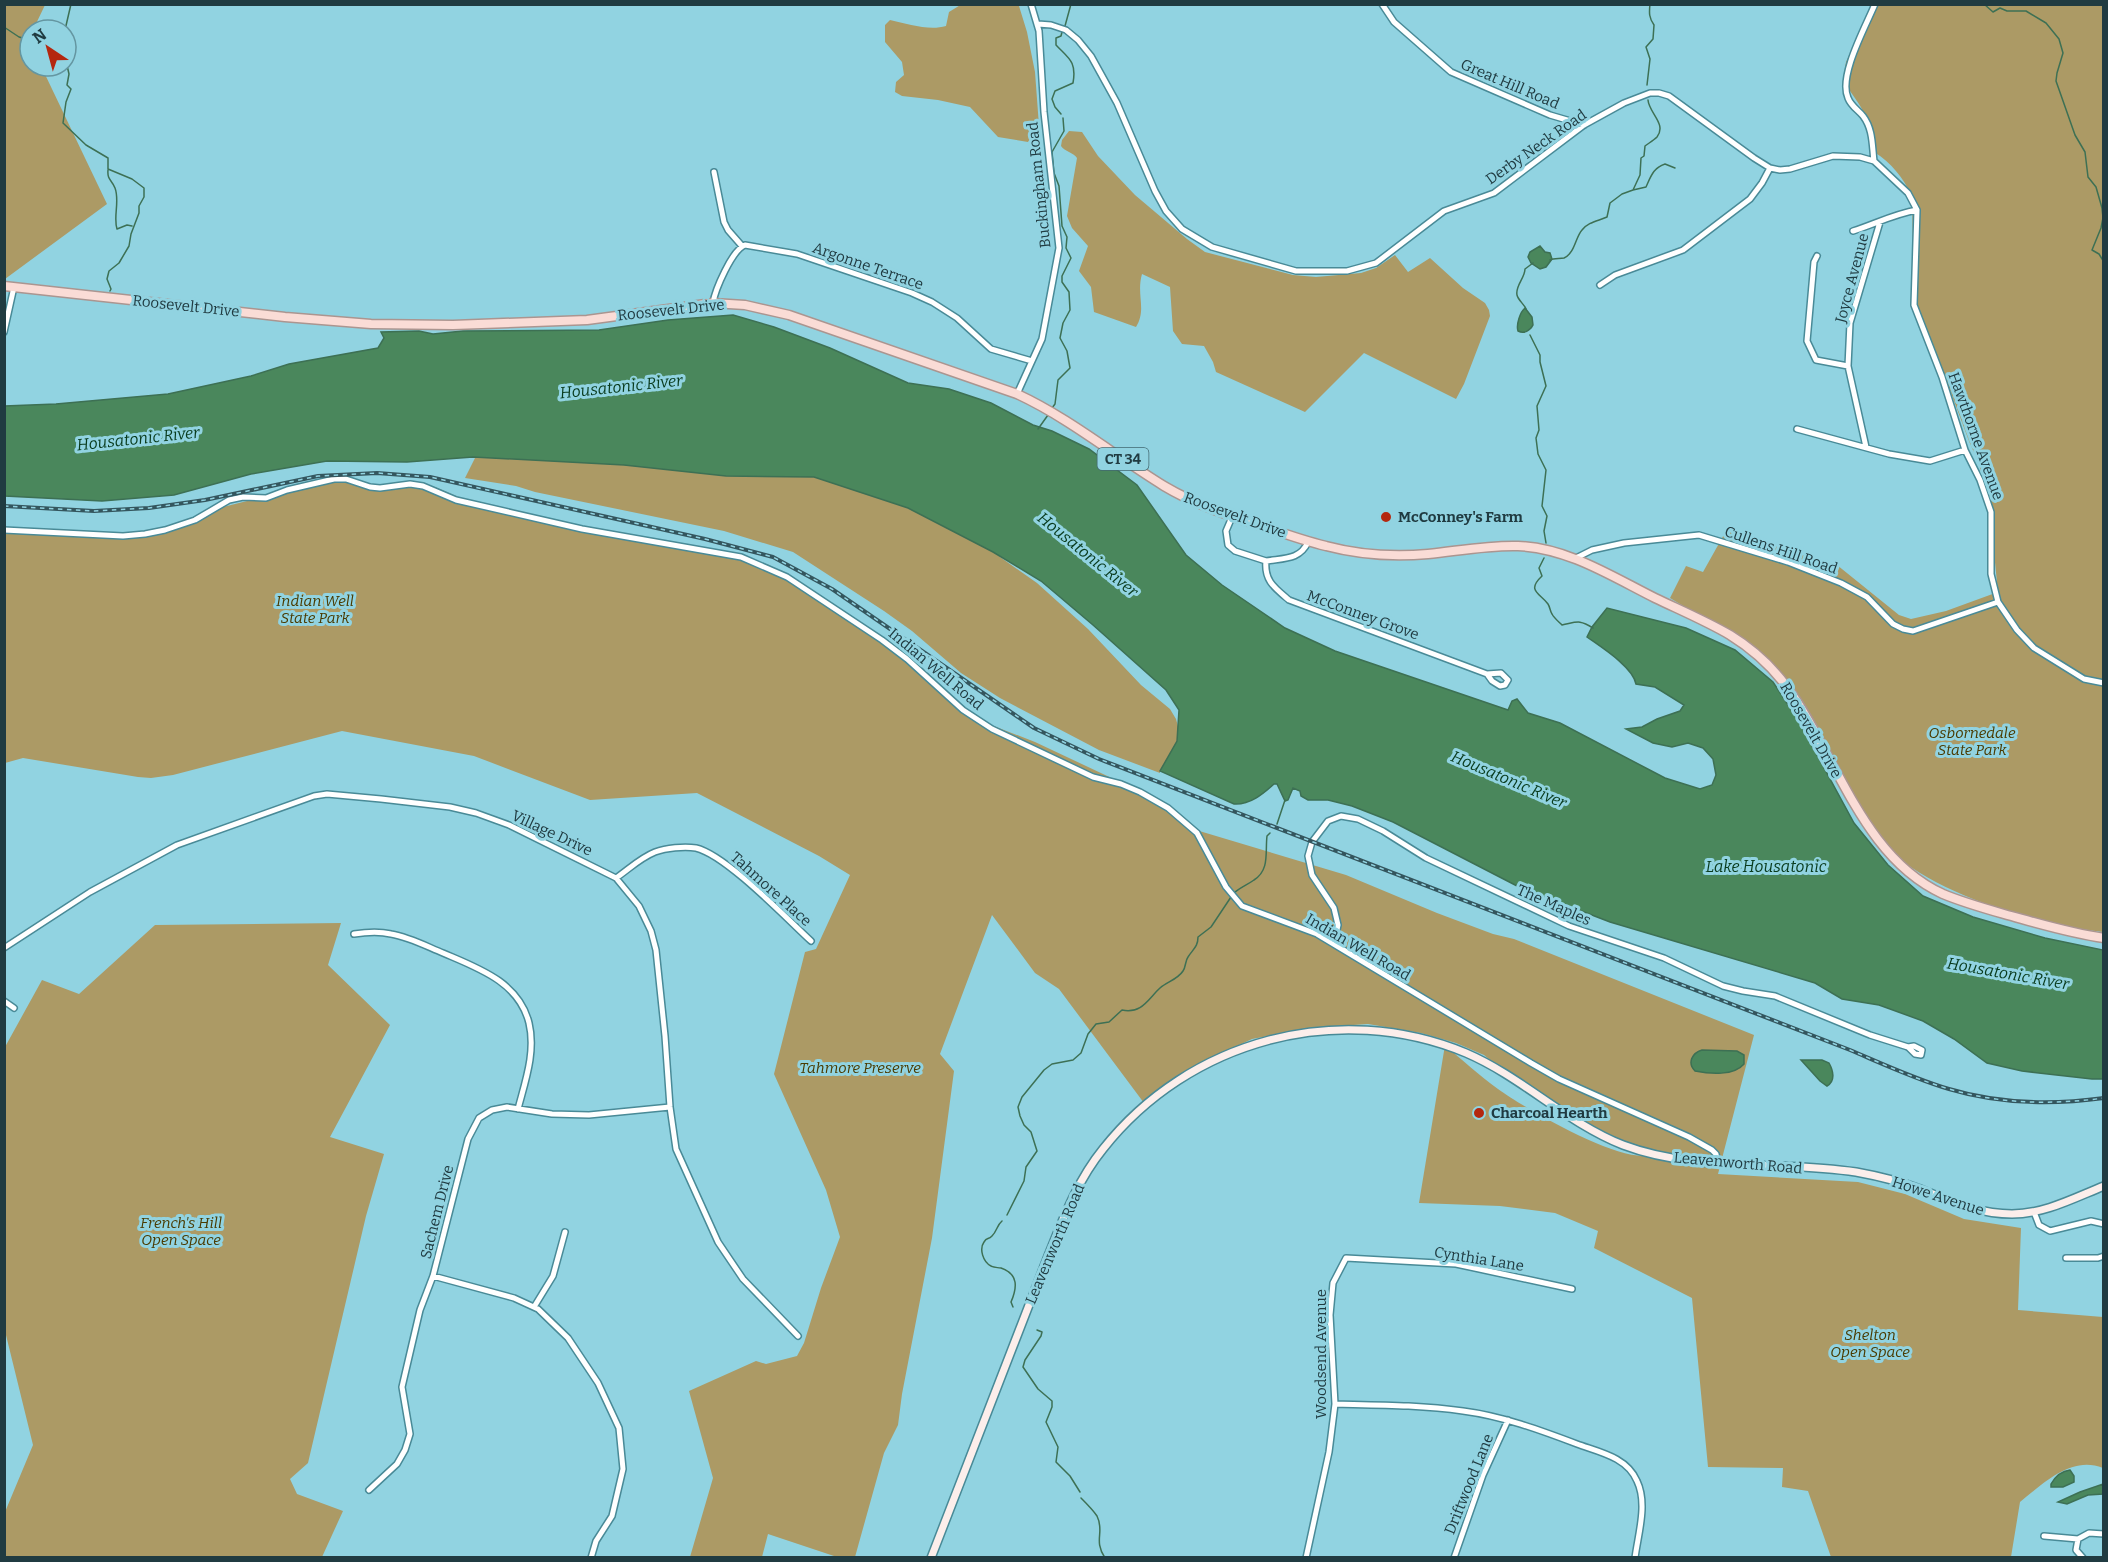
<svg xmlns="http://www.w3.org/2000/svg" width="2108" height="1562" viewBox="0 0 2108 1562" font-family="Bitter,serif">
	<style>
		.green { fill: #ac9a65 }
		.water { fill: #4a875c; stroke: #3d7054; stroke-width: 1.5 }
		.lines { fill: none; stroke-linecap: round; stroke-linejoin: round }
		.stream { stroke: #3d7054; stroke-width: 1.5 }
		.minor-casing { stroke: #498a97; stroke-width: 8 }
		.secondary-casing { stroke: #498a97; stroke-width: 10 }
		.primary-casing { stroke: #ab9590; stroke-width: 11 }
		.minor { stroke: #fff; stroke-width: 5 }
		.secondary { stroke: #fceeeb; stroke-width: 7 }
		.primary { stroke: #fadcd6; stroke-width: 8 }
		.rail-casing { stroke: #34565e; stroke-width: 4 }
		.rail { stroke: #91d3e1; stroke-width: 1.5; stroke-dasharray: 4.5; stroke-linecap: butt }
		.poi-dot { fill: #b4270f; stroke: #91d3e1; stroke-width: 2 }
		.labels { text-anchor: middle; stroke-width: 6; stroke-linejoin: round; paint-order: stroke }
		.shield { fill: #91d3e1; stroke: #426971; stroke-width: 1.5 }
		.shield-label { font-size: 14px; font-weight: bold; fill: #203b41 }
		.street-label { font-size: 15px; fill: #203b41; stroke: #91d3e1 }
		.poi-label { font-size: 15px; font-weight: bold; fill: #203b41; stroke: #91d3e1; text-anchor: start }
		.park-label { font-size: 15px; font-style: italic; fill: #4a3a00; stroke: #91d3e1 }
		.water-label { font-size: 16px; font-style: italic; fill: #093b1d; stroke: #91d3e1 }
	</style>
	<rect width="100%" height="100%" fill="#91d3e1"/>
	<path class="green" d="M 962,4 L 1019,6 L 1027,32 L 1035,72 L 1039,126 L 1028,142 L 998,137 L 970,107 L 938,100 L 902,96 L 895,92 L 896,82 L 904,75 L 902,62 L 885,42 L 885,25 L 890,20 C 908,24 929,31 946,26 L 949,12 Z
		M 4,5 L 45,5 L 33,30 L 30,30 L 28,39 L 30,44 L 30,66 L 41,66 L 107,204 L 5,279 Z
		M 1873,5 L 2103,5 L 2103,932 C 2042,926 1937,895 1892,852 C 1871,832 1858,805 1843,780 C 1821,744 1800,707 1778,670 L 1763,654 L 1670,598 L 1686,566 L 1703,572 L 1726,531 L 1837,565 L 1899,615 L 1911,619 L 1946,611 L 1998,592 L 1989,503 L 1979,464 L 1969,441 L 1941,366 L 1914,305 L 1912,196 C 1903,178 1892,163 1874,152 C 1871,118 1862,108 1843,81 L 1846,62 Z
		M 1069,131 L 1082,132 L 1098,156 L 1135,195 L 1187,239 L 1205,252 L 1293,275 L 1316,277 L 1361,273 L 1376,268 L 1395,255 L 1408,272 L 1430,258 L 1463,288 L 1485,303 L 1489,310 L 1490,316 L 1464,384 L 1456,399 L 1364,353 L 1305,412 L 1216,372 L 1213,362 L 1204,346 L 1182,344 L 1173,331 L 1170,287 L 1142,274 C 1136,295 1147,309 1136,327 L 1094,312 L 1091,287 L 1079,271 L 1088,246 L 1072,228 L 1067,216 L 1077,158 C 1073,152 1065,152 1061,146 L 1062,140 Z
		M 477,454 L 835,472 L 992,548 L 1000,557 L 1037,583 L 1088,629 L 1141,685 L 1170,709 L 1176,719 L 1179,730 L 1177,748 L 1169,763 L 1160,770 L 1160,773 L 1099,750 L 1000,698 L 961,673 L 912,631 L 884,611 L 793,552 L 724,531 L 535,492 L 516,486 L 465,478 Z
		M 333,481 L 379,485 L 421,485 L 435,487 L 470,502 L 621,537 L 740,556 L 769,565 L 912,660 L 951,698 L 981,721 L 1035,742 L 1137,790 L 1172,808 L 1196,830 L 1346,875 L 1437,913 L 1493,934 L 1514,939 L 1754,1035 L 1718,1174 L 1858,1182 L 1905,1194 L 1964,1219 L 2021,1228 L 2018,1310 L 2103,1317 L 2103,1468 C 2071,1455 2043,1484 2020,1502 L 2011,1557 L 1831,1557 L 1808,1491 L 1782,1487 L 1783,1468 L 1708,1467 L 1692,1298 L 1594,1248 L 1598,1231 L 1555,1213 L 1500,1206 L 1419,1203 L 1445,1045 C 1462,1060 1480,1076 1498,1089 C 1529,1111 1608,1156 1643,1156 L 1626,1150 L 1527,1090 L 1484,1055 L 1456,1043 L 1421,1033 L 1368,1024 L 1310,1028 L 1252,1039 L 1195,1066 L 1144,1103 L 1059,989 L 1035,973 L 992,915 L 940,1054 L 954,1071 L 932,1238 L 902,1394 L 898,1425 L 884,1453 L 855,1557 L 837,1557 L 768,1534 L 762,1557 L 690,1557 L 713,1478 L 689,1391 L 756,1361 L 766,1364 L 797,1356 L 804,1343 L 821,1288 L 840,1237 L 826,1190 L 774,1074 L 805,952 L 816,949 L 850,875 L 819,856 L 697,793 L 590,800 L 474,756 L 342,731 L 173,775 L 151,778 L 138,777 L 23,758 L 5,763 L 4,529 L 135,535 L 188,522 L 219,508 L 251,500 L 277,491 Z
		M 341,923 L 328,965 L 390,1025 L 330,1137 L 384,1154 L 366,1216 L 308,1463 L 290,1479 L 297,1494 L 343,1511 L 322,1557 L 5,1557 L 5,1512 L 33,1445 L 5,1331 L 5,1047 L 42,980 L 79,994 L 155,925 Z"/>
	<path class="water" d="M 1540,246 L 1545,252 L 1550,253 L 1552,259 L 1546,267 L 1540,269 L 1531,263 L 1528,257 L 1530,252 Z
		M 1525,308 L 1532,317 L 1533,325 C 1530,331 1524,334 1518,331 C 1516,325 1520,312 1525,308 Z
		M 733,315 L 774,327 L 830,348 L 908,383 L 949,389 L 991,403 L 1033,425 L 1052,431 L 1089,449 L 1137,485 L 1186,555 L 1222,585 L 1285,628 L 1335,651 L 1508,710 L 1512,701 L 1517,699 L 1528,713 L 1560,723 L 1665,778 L 1700,789 L 1712,785 L 1716,775 L 1713,759 L 1703,748 L 1688,743 L 1672,747 L 1653,743 L 1626,729 L 1642,727 L 1657,719 L 1680,711 L 1684,705 L 1655,687 L 1636,684 C 1633,667 1601,647 1587,637 L 1592,627 L 1607,608 L 1686,628 L 1735,650 L 1773,682 L 1798,720 L 1854,823 L 1888,865 L 1923,896 L 1973,917 L 2045,938 L 2103,950 L 2103,1079 L 2092,1079 L 2022,1071 L 1987,1063 L 1954,1039 L 1923,1021 L 1879,1005 L 1842,999 L 1815,983 L 1610,922 L 1519,887 L 1393,822 L 1352,806 L 1328,800 L 1308,800 L 1301,796 L 1300,791 L 1293,788 L 1288,800 L 1285,801 L 1277,784 L 1274,784 C 1263,794 1250,805 1234,804 L 1160,771 L 1177,741 L 1179,710 L 1166,690 L 1093,625 L 1041,581 L 993,552 L 908,508 L 814,477 L 726,476 L 624,465 L 473,457 L 407,462 L 327,461 L 251,474 L 174,495 L 102,501 L 5,496 L 5,406 L 56,404 L 168,394 L 251,376 L 289,364 L 378,348 L 384,338 L 381,332 L 419,331 L 433,334 L 463,331 L 599,330 L 668,320 Z
		M 1702,1050 L 1737,1051 L 1744,1055 L 1744,1064 C 1734,1076 1710,1074 1695,1071 C 1687,1063 1692,1053 1702,1050 Z
		M 1801,1060 L 1822,1060 L 1829,1063 C 1833,1070 1836,1081 1827,1086 L 1820,1081 Z
		M 2070,1470 L 2074,1476 L 2074,1482 L 2063,1487 L 2051,1487 L 2051,1484 C 2055,1477 2062,1471 2070,1470 Z
		M 2103,1484 L 2103,1494 L 2088,1495 L 2067,1504 L 2058,1502 L 2080,1492 Z"/>
	<g class="lines">
		<path class="stream" d="M 1984,4 L 1993,12 L 2000,8 L 2007,11 L 2026,11 L 2046,23 L 2059,39 L 2063,53 L 2057,73 L 2056,81 L 2075,135 L 2085,152 L 2088,177 L 2096,187 L 2102,208 L 2103,218 L 2101,228 L 2092,250 L 2099,254 L 2104,262
			M 1065,26 L 1071,4
			M 4,27 L 19,37 L 30,40
			M 65,30 L 71,4
			M 66,32 L 66,37
			M 66,61 L 69,74 L 67,85 L 71,89 L 66,102 L 63,123 L 86,145 L 108,158 L 108,169 L 132,179 L 144,188 L 144,197 L 139,206 L 139,213 L 131,234 L 129,246 L 119,263 L 109,271 L 107,279 L 111,289 L 110,291
			M 1647,85 L 1650,59 L 1646,47 L 1653,39 L 1654,25 C 1649,18 1649,13 1650,4
			M 1061,114 L 1055,107 L 1052,99 L 1055,91 L 1073,83 C 1077,61 1068,58 1056,45 L 1056,38 L 1061,36 L 1062,32
			M 108,170 C 107,180 112,180 115,188 C 120,201 113,217 117,229 L 127,225 L 132,226
			M 1633,190 L 1646,187 C 1651,176 1653,168 1665,164 L 1675,168
			M 1550,260 C 1554,258 1560,259 1564,258 C 1575,253 1575,238 1582,230 C 1588,222 1598,221 1607,217 L 1610,203 L 1622,194 L 1633,190 L 1640,175 L 1641,158 L 1644,156 L 1645,146 C 1649,143 1654,140 1657,137 C 1667,124 1649,113 1648,100
			M 1526,309 C 1524,304 1518,300 1517,295 C 1515,286 1525,278 1525,269 L 1533,263
			M 1530,335 L 1540,355 L 1540,362 L 1546,386 L 1537,406 L 1539,430 L 1536,438 L 1538,454 L 1546,470 L 1542,506 L 1547,516 L 1544,531 L 1546,543
			M 1052,408 L 1055,404 L 1058,380 L 1070,368 L 1067,351 L 1060,338 L 1063,323 L 1070,310 L 1069,292 L 1062,282 L 1062,276 L 1071,258 L 1066,248 L 1067,237 L 1062,226 L 1059,186 L 1054,173 L 1052,152 L 1064,131 L 1063,118
			M 1038,429 L 1048,415
			M 1544,558 L 1539,568 L 1542,576 C 1526,591 1540,593 1548,604 C 1550,607 1550,611 1552,614 C 1554,618 1559,622 1562,625 C 1577,622 1579,619 1593,628
			M 1277,824 L 1285,800
			M 1234,893 C 1241,887 1247,885 1254,880 C 1270,870 1265,852 1267,836 L 1270,833
			M 1007,1215 L 1024,1181 L 1026,1167 L 1037,1151 L 1031,1132 L 1024,1125 L 1020,1116 L 1018,1107 L 1022,1097 L 1044,1070 L 1052,1064 L 1073,1060 L 1081,1053 L 1088,1034 L 1096,1024 L 1109,1022 L 1122,1010 C 1142,1014 1148,999 1160,988 C 1167,982 1178,979 1183,971 C 1186,967 1185,961 1188,957 C 1193,949 1198,947 1198,937 L 1211,927 L 1231,897
			M 1002,1221 C 997,1225 997,1231 992,1236 C 988,1240 987,1237 984,1242 C 979,1249 983,1262 991,1266 C 992,1267 1000,1268 1001,1268 C 1019,1274 1017,1288 1011,1302 L 1013,1307
			M 1037,1330 L 1042,1332 L 1041,1336 L 1025,1360 L 1023,1367 L 1038,1389 L 1052,1401 L 1052,1407 L 1046,1422 L 1058,1447 L 1056,1462 L 1070,1476 L 1080,1492
			M 1081,1498 C 1086,1503 1093,1510 1097,1516 C 1105,1532 1093,1540 1105,1558"/>
		<defs>
			<path id="minor" d="M 1382,4 L 1394,22 L 1451,72 L 1550,115 L 1584,125
				M 1038,24 L 1051,25 L 1066,30 L 1078,40 L 1091,56 L 1117,103 L 1155,191 L 1166,211 L 1182,229 L 1212,247 L 1296,271 L 1347,271 L 1376,263 L 1444,211 L 1494,193 L 1584,125 L 1624,103 L 1650,93 L 1659,93 L 1669,96 L 1754,158 L 1770,168 L 1780,170 L 1790,169 L 1833,156 L 1860,157 L 1874,161 L 1908,193 L 1917,210 L 1914,305 L 1942,377 L 1965,450 L 1980,480 L 1991,512 L 1991,574 L 1998,602 L 2017,630 L 2034,648 L 2084,679 L 2104,683
				M 1874,161 C 1872,145 1873,129 1863,116 C 1858,110 1851,106 1848,98 C 1838,76 1866,26 1875,4
				M 714,172 L 724,222 L 728,230 L 742,246
				M 1853,231 C 1875,224 1894,214 1917,210
				M 1817,256 L 1814,262 L 1807,341 L 1816,360 L 1848,366
				M 1600,285 L 1615,275 L 1683,250 L 1750,199 L 1762,183 L 1770,168
				M 713,303 C 715,290 732,250 745,245 L 797,254 L 912,293 L 932,302 L 957,318 L 991,349 L 1032,361
				M 4,332 L 14,287
				M 1017,394 L 1042,339 L 1059,248 L 1044,112 L 1039,31 L 1031,4
				M 1797,429 L 1889,454 L 1930,461 L 1965,450
				M 1866,447 L 1848,366 L 1850,323 L 1880,222
				M 1232,517 L 1226,531 L 1228,545 L 1235,551 L 1266,561
				M 4,530 L 123,536 L 145,534 L 165,530 L 195,520 L 229,500 L 243,497 L 266,498 L 287,490 L 334,479 L 346,479 L 370,487 L 380,488 L 410,484 L 423,486 L 456,500 L 582,529 L 741,557 L 787,577 L 882,640 L 907,659 L 963,710 L 992,729 L 1093,777 L 1121,784 L 1140,792 L 1168,808 L 1197,833 L 1226,887 L 1242,906 L 1317,934 L 1531,1063 L 1559,1079 L 1689,1137 L 1712,1150 L 1716,1154 L 1718,1163
				M 1308,542 C 1300,560 1284,558 1266,561 C 1264,581 1275,588 1289,600 L 1471,668 L 1487,674 L 1492,681 L 1500,686 L 1505,685 L 1508,680 L 1501,673 L 1487,674
				M 1576,558 L 1592,550 L 1624,543 L 1699,535 L 1788,562 L 1841,583 L 1867,597 L 1893,624 L 1903,629 L 1913,631 L 1998,602
				M 616,878 C 629,869 640,858 655,852 C 666,848 684,846 696,848 C 726,855 786,918 811,941
				M 354,934 C 366,932 379,931 391,934 C 409,937 426,946 443,953 C 478,968 519,982 529,1023 C 536,1052 525,1082 518,1109
				M 1334,944 L 1338,925 L 1334,908 L 1312,875 L 1308,856 L 1312,842 L 1328,821 L 1341,816 L 1358,819 L 1383,831 L 1426,858 L 1569,926 L 1664,958 L 1723,986 L 1743,991 L 1775,996 L 1870,1035 L 1908,1047 L 1915,1054 L 1921,1055 L 1922,1050 L 1914,1046 L 1908,1047
				M 4,948 L 90,892 L 177,845 L 314,796 L 327,794 L 381,799 L 450,807 L 476,813 L 509,825 L 616,878 L 639,906 L 651,931 L 656,950 L 665,1036 L 670,1107 L 676,1149 L 718,1242 L 743,1279 L 798,1336
				M 4,1001 L 14,1008
				M 2034,1212 L 2039,1225 L 2050,1231 L 2091,1221 L 2104,1224
				M 2066,1258 L 2098,1258 L 2104,1256
				M 433,1276 L 514,1298 L 538,1309 L 568,1338 L 598,1383 L 619,1428 L 623,1469 L 612,1516 L 596,1541 L 591,1558
				M 534,1307 L 553,1276 L 565,1232
				M 1335,1404 C 1378,1405 1421,1405 1463,1411 C 1502,1416 1540,1430 1577,1444 C 1599,1452 1627,1457 1637,1481 C 1648,1504 1638,1534 1635,1558
				M 369,1490 L 397,1464 L 405,1450 L 410,1434 L 402,1387 L 420,1310 L 433,1276 L 468,1139 L 479,1118 L 492,1110 L 507,1107 L 552,1114 L 589,1115 L 670,1107
				M 2044,1536 L 2078,1539
				M 1306,1558 L 1329,1452 L 1335,1404 L 1330,1315 L 1333,1283 L 1346,1258 L 1456,1264 L 1572,1289
				M 1454,1558 L 1483,1475 L 1508,1420
				M 2083,1558 L 2076,1550 L 2078,1539 L 2089,1533 L 2104,1534"/>
			<path id="secondary" d="M 931,1558 L 1048,1256 C 1063,1219 1077,1181 1103,1149 C 1189,1040 1338,1000 1466,1053 C 1522,1077 1567,1123 1623,1145 C 1697,1173 1779,1160 1856,1172 C 1878,1176 1899,1181 1920,1189 C 1951,1201 1978,1214 2012,1214 C 2044,1214 2074,1198 2104,1186"/>
			<path id="primary" d="M 4,286 L 285,317 L 371,324 L 453,325 L 587,320 L 713,303 L 745,305 L 789,315 L 1017,394 C 1069,418 1115,456 1164,486 C 1196,505 1230,516 1265,527 C 1285,534 1305,541 1326,546 C 1360,555 1394,557 1428,554 C 1458,551 1488,545 1518,546 C 1568,548 1611,576 1655,598 C 1680,610 1706,621 1730,635 C 1782,667 1801,706 1829,758 C 1857,810 1886,868 1943,894 C 1962,902 1983,908 2004,914 C 2037,923 2069,933 2104,938"/>
		</defs>
		<use href="#minor" class="minor-casing"/>
		<use href="#secondary" class="secondary-casing"/>
		<use href="#primary" class="primary-casing"/>
		<use href="#minor" class="minor"/>
		<use href="#secondary" class="secondary"/>
		<use href="#primary" class="primary"/>
		<defs>
			<path id="rail" d="M 4,506 L 94,511 L 149,508 L 205,500 L 318,476 L 377,473 L 430,477 L 705,539 L 773,557 L 832,589 L 1034,728 L 1099,759 L 1850,1050 C 1883,1064 1915,1079 1949,1089 C 1999,1104 2052,1105 2104,1098"/>
		</defs>
		<use href="#rail" class="rail-casing"/>
		<use href="#rail" class="rail"/>
	</g>
	<g class="poi-dot">
		<circle cx="1386" cy="517" r="6"/>
		<circle cx="1479" cy="1113" r="6"/>
	</g>
	<g class="labels">
		<rect class="shield" x="1097.5" y="448" width="51" height="22" rx="4.5"/>
		<g class="shield-label">
			<text x="1123" y="464">CT 34</text>
		</g>
		<g class="street-label">
			<text transform="translate(1510 84) rotate(23)" y="5">Great Hill Road</text>
			<text transform="translate(1536 147) rotate(-35)" y="5">Derby Neck Road</text>
			<text transform="translate(1039 185) rotate(-96)" y="5">Buckingham Road</text>
			<text transform="translate(868 266) rotate(19)" y="5">Argonne Terrace</text>
			<text transform="translate(1852 278) rotate(-75)" y="5">Joyce Avenue</text>
			<text transform="translate(186 306) rotate(6)" y="5">Roosevelt Drive</text>
			<text transform="translate(671 310) rotate(-6)" y="5">Roosevelt Drive</text>
			<text transform="translate(1976 436) rotate(70)" y="5">Hawthorne Avenue</text>
			<text transform="translate(1235 515) rotate(20)" y="5">Roosevelt Drive</text>
			<text transform="translate(1781 550) rotate(19)" y="5">Cullens Hill Road</text>
			<text transform="translate(1363 615) rotate(20)" y="5">McConney Grove</text>
			<text transform="translate(936 669) rotate(40)" y="5">Indian Well Road</text>
			<text transform="translate(1811 730) rotate(60)" y="5">Roosevelt Drive</text>
			<text transform="translate(552 833) rotate(25)" y="5">Village Drive</text>
			<text transform="translate(771 889) rotate(42)" y="5">Tahmore Place</text>
			<text transform="translate(1554 905) rotate(24)" y="5">The Maples</text>
			<text transform="translate(1358 947) rotate(30)" y="5">Indian Well Road</text>
			<text transform="translate(1738 1163) rotate(5)" y="5">Leavenworth Road</text>
			<text transform="translate(1938 1196) rotate(18)" y="5">Howe Avenue</text>
			<text transform="translate(437 1212) rotate(-76)" y="5">Sachem Drive</text>
			<text transform="translate(1055 1244) rotate(-67)" y="5">Leavenworth Road</text>
			<text transform="translate(1479 1259) rotate(9)" y="5">Cynthia Lane</text>
			<text transform="translate(1321 1354) rotate(-90)" y="5">Woodsend Avenue</text>
			<text transform="translate(1469 1484) rotate(-68)" y="5">Driftwood Lane</text>
		</g>
		<g class="poi-label">
			<text x="1398" y="522">McConney's Farm</text>
			<text x="1491" y="1118">Charcoal Hearth</text>
		</g>
		<g class="park-label">
			<text x="315" y="606">Indian Well<tspan x="315" dy="17">State Park</tspan></text>
			<text x="1972" y="738">Osbornedale<tspan x="1972" dy="17">State Park</tspan></text>
			<text x="860" y="1073">Tahmore Preserve</text>
			<text x="181" y="1228">French's Hill<tspan x="181" dy="17">Open Space</tspan></text>
			<text x="1870" y="1340">Shelton<tspan x="1870" dy="17">Open Space</tspan></text>
		</g>
		<g class="water-label">
			<text transform="translate(621 386) rotate(-6)" y="6">Housatonic River</text>
			<text transform="translate(138 438) rotate(-6)" y="6">Housatonic River</text>
			<text transform="translate(1088 554) rotate(39)" y="6">Housatonic River</text>
			<text transform="translate(1509 779) rotate(23)" y="6">Housatonic River</text>
			<text x="1766" y="872">Lake Housatonic</text>
			<text transform="translate(2008 973) rotate(10)" y="6">Housatonic River</text>
		</g>
	</g>
	<rect width="2108" height="1562" fill="none" stroke="#203b41" stroke-width="12"/>
	<g transform="translate(48 48) rotate(324)"><circle r="28" fill="#91d3e1" stroke="#6496a1" stroke-width="1.5"/>
	<path d="M0-4.5L10 22L0 15L-10 22Z" fill="#b4270f"/>
	<text y="-9" font-size="16" font-weight="bold" text-anchor="middle" fill="#203b41">N</text>
	</g>
</svg>
